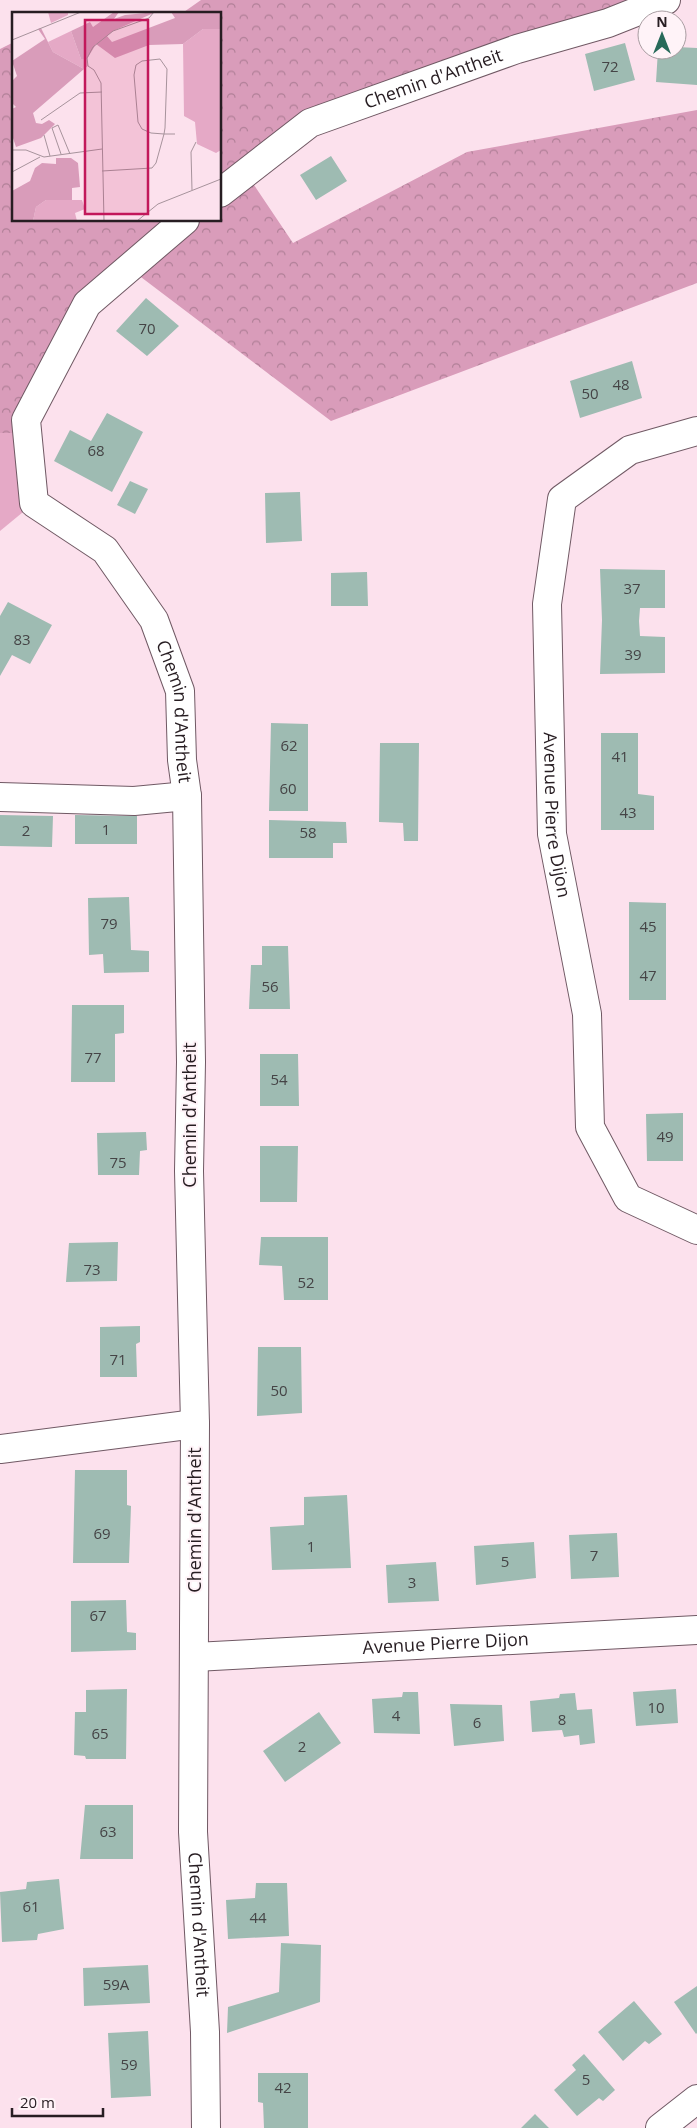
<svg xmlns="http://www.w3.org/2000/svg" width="697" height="2128" viewBox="0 0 697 2128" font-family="'Open Sans',sans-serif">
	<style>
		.green { fill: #e5a9c6 }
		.forest { fill: url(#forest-crowns) }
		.building { fill: #9ebbb2 }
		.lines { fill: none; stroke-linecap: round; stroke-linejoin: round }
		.minor-casing { stroke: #705964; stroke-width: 30 }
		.minor { stroke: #fff; stroke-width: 28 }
		.labels { text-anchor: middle; stroke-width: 4; stroke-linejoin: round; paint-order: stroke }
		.number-label { font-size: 15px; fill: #454446 }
		.street-label { font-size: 18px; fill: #271d22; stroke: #fff3f8 }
		.inset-road { fill: none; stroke: #a7939c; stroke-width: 1 }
		.view { fill: #c2185b; fill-opacity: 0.15; stroke: #c2185b; stroke-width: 2.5 }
		.inset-edge { fill: none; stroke: #271d22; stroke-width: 2.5 }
	</style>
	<defs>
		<pattern id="forest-crowns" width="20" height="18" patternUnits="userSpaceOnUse" patternTransform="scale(1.25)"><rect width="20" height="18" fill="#d99cba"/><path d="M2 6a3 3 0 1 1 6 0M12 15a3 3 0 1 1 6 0" fill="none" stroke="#b07f97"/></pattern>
	</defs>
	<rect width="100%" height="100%" fill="#fce1ed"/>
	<path class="green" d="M 0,433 L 27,433 L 34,503 L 0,531 Z"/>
	<path class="forest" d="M 201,0 L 666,0 L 310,123 L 246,173 L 293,243 L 467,152 L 697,110 L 697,283 L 331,421 L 129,268 L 87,304 L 27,433 L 0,433 L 0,49 L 14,42 L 14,220 L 220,220 L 220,14 L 181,14 Z"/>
	<path class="building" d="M 625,43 L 635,80 L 594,91 L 585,54 Z
		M 677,47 L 697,48 L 697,85 L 656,82 L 658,50 L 677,50 Z
		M 331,156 L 347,181 L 316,200 L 300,175 Z
		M 146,298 L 179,326 L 147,356 L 116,331 Z
		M 632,361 L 642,398 L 580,418 L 570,381 Z
		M 107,413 L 143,432 L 112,492 L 54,461 L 70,430 L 91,441 Z
		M 130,481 L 148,489 L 135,514 L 117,505 Z
		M 300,492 L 302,541 L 266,543 L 265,493 Z
		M 600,569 L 665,570 L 665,608 L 640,608 L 639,621 L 640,636 L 665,637 L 665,673 L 600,674 L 602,620 Z
		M 367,572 L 368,606 L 331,606 L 331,573 Z
		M 8,602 L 52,625 L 30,664 L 12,655 L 0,676 L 0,616 Z
		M 271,723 L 308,724 L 308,811 L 269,811 Z
		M 601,733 L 638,733 L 638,794 L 654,796 L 654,830 L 601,830 Z
		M 380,743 L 419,743 L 418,841 L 404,841 L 403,823 L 379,822 Z
		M 0,815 L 53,816 L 52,847 L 0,846 Z
		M 75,815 L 137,816 L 137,844 L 75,844 Z
		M 269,820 L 346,822 L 347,843 L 333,843 L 333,858 L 269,858 Z
		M 129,897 L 131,950 L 149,951 L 149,972 L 104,973 L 103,954 L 89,955 L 88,898 Z
		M 629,902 L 666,903 L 666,1000 L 629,1000 Z
		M 262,946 L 288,946 L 290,1009 L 249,1009 L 251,965 L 262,965 Z
		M 72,1005 L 124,1005 L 124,1033 L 115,1034 L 115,1082 L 71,1082 Z
		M 260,1054 L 298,1054 L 299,1106 L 260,1106 Z
		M 683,1113 L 683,1161 L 647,1161 L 646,1114 Z
		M 146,1132 L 147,1150 L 140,1151 L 139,1175 L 98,1175 L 97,1133 Z
		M 260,1146 L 298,1146 L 297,1202 L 260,1202 Z
		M 261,1237 L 328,1237 L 328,1300 L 284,1300 L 282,1266 L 259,1265 Z
		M 118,1242 L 117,1281 L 66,1282 L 69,1243 Z
		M 140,1326 L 140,1342 L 136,1344 L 137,1377 L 100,1377 L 100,1327 Z
		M 258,1347 L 301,1347 L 302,1413 L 257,1416 Z
		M 75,1470 L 127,1470 L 127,1505 L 131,1506 L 129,1563 L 73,1563 Z
		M 347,1495 L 351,1568 L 272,1570 L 270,1527 L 304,1525 L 304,1497 Z
		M 617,1533 L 619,1577 L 571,1579 L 569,1535 Z
		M 534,1542 L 536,1578 L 476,1585 L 474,1546 Z
		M 436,1562 L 439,1601 L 388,1603 L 386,1565 Z
		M 126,1600 L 127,1632 L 136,1633 L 136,1650 L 71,1652 L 71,1601 Z
		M 127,1689 L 126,1759 L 86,1759 L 85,1756 L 74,1755 L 75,1712 L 86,1712 L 86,1690 Z
		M 676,1689 L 678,1723 L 636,1726 L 633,1692 Z
		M 403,1692 L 418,1692 L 420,1734 L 374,1733 L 372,1699 L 402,1697 Z
		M 575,1693 L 577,1710 L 592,1709 L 595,1743 L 580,1745 L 579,1735 L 564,1737 L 562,1730 L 532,1732 L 530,1701 L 559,1698 L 560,1694 Z
		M 450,1704 L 502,1705 L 504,1741 L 454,1746 Z
		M 319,1712 L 341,1743 L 285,1782 L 263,1751 Z
		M 85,1805 L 133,1805 L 133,1859 L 80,1859 Z
		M 59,1879 L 64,1929 L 38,1934 L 37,1940 L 2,1942 L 0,1892 L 26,1889 L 27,1882 Z
		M 256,1883 L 287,1883 L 289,1936 L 228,1939 L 226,1900 L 255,1898 Z
		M 281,1943 L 321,1945 L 320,2002 L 227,2033 L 228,2007 L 279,1992 Z
		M 148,1965 L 150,2003 L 84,2006 L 83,1968 Z
		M 697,1986 L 697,2033 L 696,2034 L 674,2002 Z
		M 634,2001 L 662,2034 L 649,2044 L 645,2041 L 623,2061 L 598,2032 Z
		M 148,2031 L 151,2096 L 111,2098 L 108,2033 Z
		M 584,2054 L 615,2090 L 603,2101 L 599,2098 L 577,2116 L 554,2090 L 576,2070 L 572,2065 Z
		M 258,2073 L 308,2073 L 308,2128 L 264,2128 L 263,2103 L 258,2102 Z
		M 535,2114 L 549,2128 L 521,2128 Z"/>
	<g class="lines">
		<defs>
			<g id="minor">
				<path id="s1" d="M 220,193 L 310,123 L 517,49 L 608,23 L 666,0"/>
				<path id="s2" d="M 185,220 L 87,304 L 26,420 L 34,503 L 105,550 L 154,620 L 180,691 L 182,760 L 187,796 L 191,1062 L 189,1171 L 195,1424 L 193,1832 L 205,2032 L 206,2128"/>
				<path id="s3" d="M 697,431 L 630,450 L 562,499 L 547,604 L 552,834 L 587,1014 L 590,1127 L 628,1198 L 697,1230"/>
				<path d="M 0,797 L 134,801 L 187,796"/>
				<path d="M 0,1449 L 195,1424"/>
				<path id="s4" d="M 195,1657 L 697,1630"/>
				<path d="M 660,2128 L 697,2099"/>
			</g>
		</defs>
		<use href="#minor" class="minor-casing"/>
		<use href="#minor" class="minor"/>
	</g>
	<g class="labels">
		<g class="number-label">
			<text x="610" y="72">72</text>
			<text x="147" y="334">70</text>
			<text x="621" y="390">48</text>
			<text x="590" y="399">50</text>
			<text x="96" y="456">68</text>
			<text x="632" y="594">37</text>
			<text x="22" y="645">83</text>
			<text x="633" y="660">39</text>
			<text x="289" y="751">62</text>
			<text x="620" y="762">41</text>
			<text x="288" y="794">60</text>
			<text x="628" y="818">43</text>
			<text x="106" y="835">1</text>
			<text x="26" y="836">2</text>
			<text x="308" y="838">58</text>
			<text x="109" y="929">79</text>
			<text x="648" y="932">45</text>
			<text x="648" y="981">47</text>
			<text x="270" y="992">56</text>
			<text x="93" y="1063">77</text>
			<text x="279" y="1085">54</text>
			<text x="665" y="1142">49</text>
			<text x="118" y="1168">75</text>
			<text x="92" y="1275">73</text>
			<text x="306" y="1288">52</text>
			<text x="118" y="1365">71</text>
			<text x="279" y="1396">50</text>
			<text x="102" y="1539">69</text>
			<text x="311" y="1552">1</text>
			<text x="594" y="1561">7</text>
			<text x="505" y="1567">5</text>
			<text x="412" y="1588">3</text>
			<text x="98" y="1621">67</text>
			<text x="656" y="1713">10</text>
			<text x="396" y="1721">4</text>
			<text x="562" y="1725">8</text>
			<text x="477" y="1728">6</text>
			<text x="100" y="1739">65</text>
			<text x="302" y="1752">2</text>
			<text x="108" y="1837">63</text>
			<text x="31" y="1912">61</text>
			<text x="258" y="1923">44</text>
			<text x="116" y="1990">59A</text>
			<text x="129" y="2070">59</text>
			<text x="586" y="2085">5</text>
			<text x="283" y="2093">42</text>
		</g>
		<g class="street-label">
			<text dy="6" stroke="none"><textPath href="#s1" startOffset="245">Chemin d'Antheit</textPath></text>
			<text dy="6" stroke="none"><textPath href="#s2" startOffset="609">Chemin d'Antheit</textPath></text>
			<text dy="6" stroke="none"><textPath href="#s3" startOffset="471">Avenue Pierre Dijon</textPath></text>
			<text transform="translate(190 1115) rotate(-90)" y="6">Chemin d'Antheit</text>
			<text transform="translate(195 1520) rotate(-90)" y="6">Chemin d'Antheit</text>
			<text dy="6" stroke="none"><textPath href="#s4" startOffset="251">Avenue Pierre Dijon</textPath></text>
			<text dy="6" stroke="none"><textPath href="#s2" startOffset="1824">Chemin d'Antheit</textPath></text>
		</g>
	</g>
	<g transform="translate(12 12)">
		<rect width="209" height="209" fill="#fce1ed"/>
		<path d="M 36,0 L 56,0 L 56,3 L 39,11 ZM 191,17 L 209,17 L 209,138 L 204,141 L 185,132 L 183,110 L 172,104 L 171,32 ZM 59,19 L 69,47 L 75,47 L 76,54 L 72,57 L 41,40 L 36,30 ZM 34,188 L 70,188 L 73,197 L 63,201 L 65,209 L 21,209 L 24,195 Z" fill="#e5a9c6"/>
		<path d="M 102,0 L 107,0 L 102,7 L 113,3 L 144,0 L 101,19 L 95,24 L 100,30 L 163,6 L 159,0 L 209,0 L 209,17 L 191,17 L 171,32 L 137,33 L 103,46 L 84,32 L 75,47 L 69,47 L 59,19 L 78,10 L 81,15 ZM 29,16 L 41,40 L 72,57 L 21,101 L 24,111 L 30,112 L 37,108 L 43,112 L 29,126 L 4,135 L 0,123 L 0,97 L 4,95 L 0,91 L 0,69 L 5,64 L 0,49 L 33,27 L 26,17 ZM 44,146 L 59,146 L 66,151 L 68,175 L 60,176 L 60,188 L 34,188 L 24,195 L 21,209 L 0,209 L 0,179 L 18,169 L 23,156 L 30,151 L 44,152 Z" fill="#d99cba"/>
		<path class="inset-road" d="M 0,28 L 69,0M 29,108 L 68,81 L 90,80M 32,123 L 38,144M 0,138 L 14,138 L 32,145 L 90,137M 49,142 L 40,116 L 46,113 L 58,142M 90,159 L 140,156 L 144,151 L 152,122 L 153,116 L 155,57 L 148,47 L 130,49 L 124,53 L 122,63 L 126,110 L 130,117 L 139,121 L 152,122 L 163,122M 0,160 L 28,145M 180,178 L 179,140 L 184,130M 92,209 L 89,71 L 82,58 L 76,54 L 75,46 L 81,35 L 101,19 L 137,6 L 142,0M 125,209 L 146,192 L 209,167"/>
		<path class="view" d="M 73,8 L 136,8 L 136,202 L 73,202 Z"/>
		<rect width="209" height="209" class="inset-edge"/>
	</g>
	<g transform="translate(662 35)"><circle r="24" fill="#fff3f8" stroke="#a99da2"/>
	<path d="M0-4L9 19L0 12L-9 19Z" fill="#286a5a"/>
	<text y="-8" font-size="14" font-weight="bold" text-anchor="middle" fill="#271d22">N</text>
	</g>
	<path d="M12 2108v8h91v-8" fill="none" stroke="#271d22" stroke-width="2.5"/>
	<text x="20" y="2108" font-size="15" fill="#271d22" stroke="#fff3f8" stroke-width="4" paint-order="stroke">20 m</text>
</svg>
